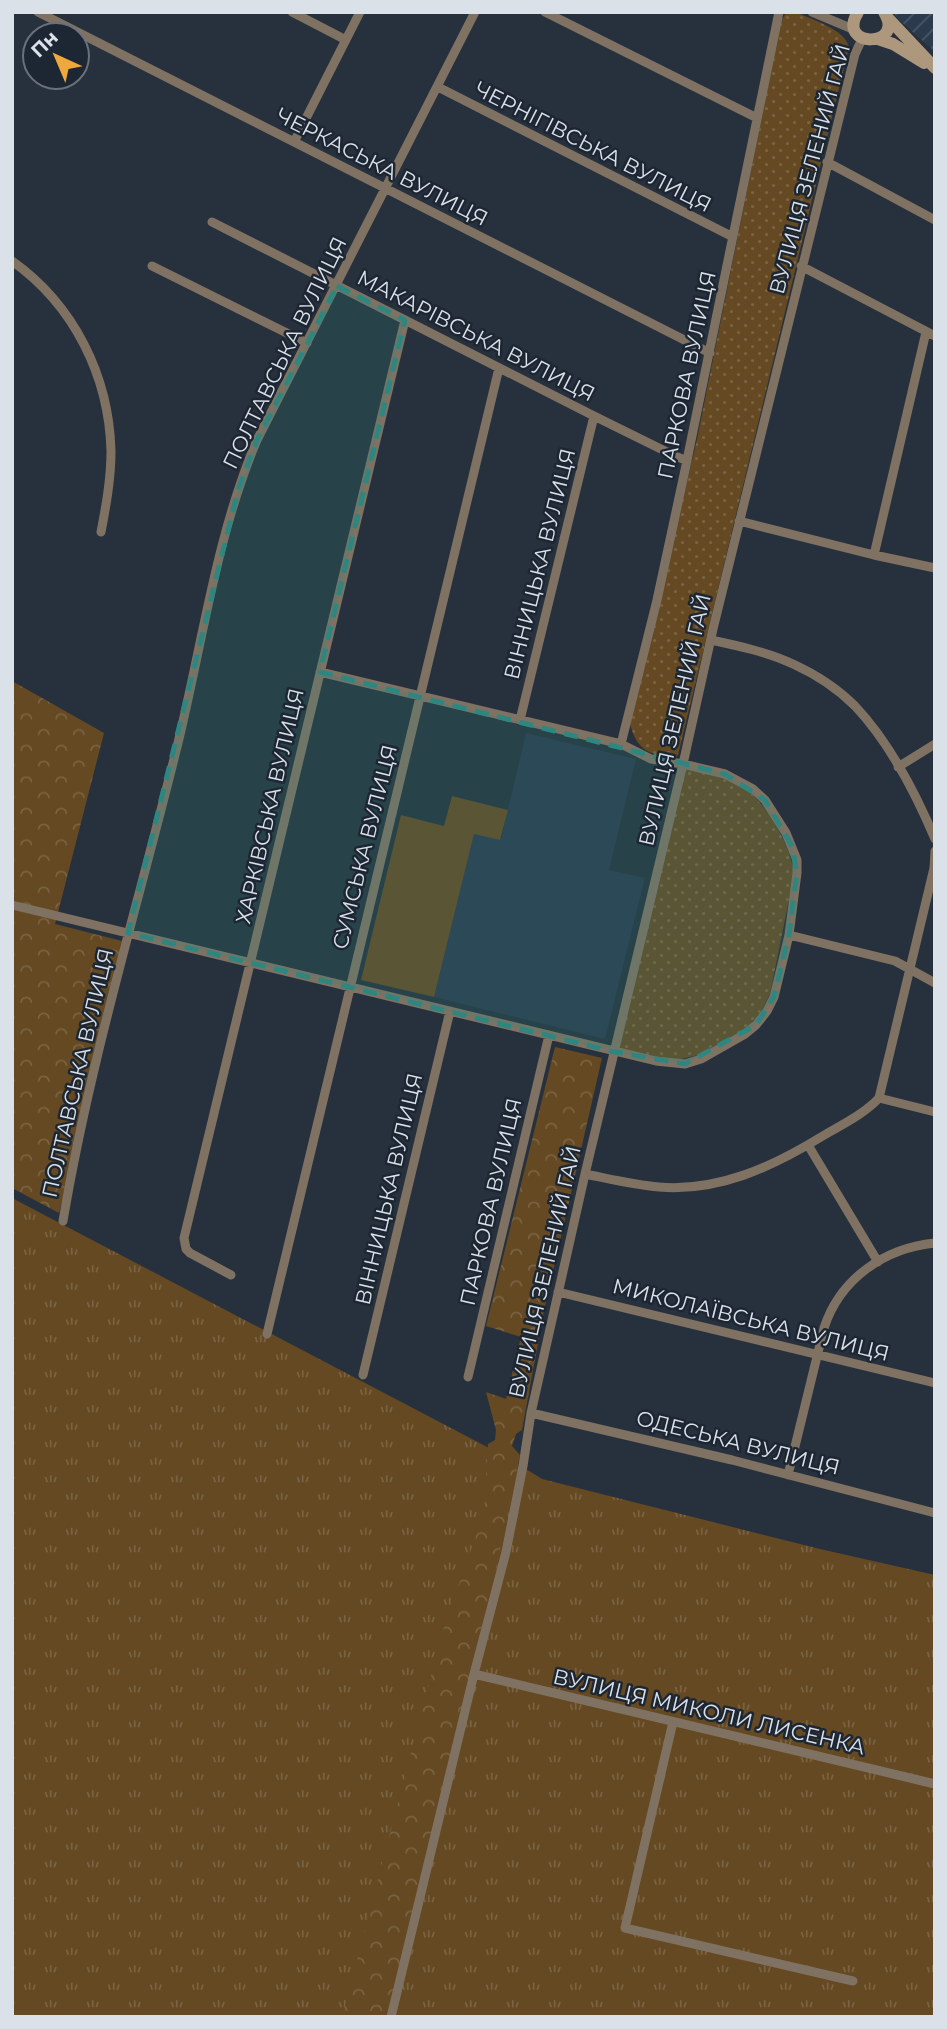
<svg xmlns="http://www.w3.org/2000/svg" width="947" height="2029" viewBox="0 0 947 2029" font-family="Montserrat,sans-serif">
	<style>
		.built { fill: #2b3a4c }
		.industrial { fill: url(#industrial-furrows) }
		.grass { fill: url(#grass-tufts) }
		.forest { fill: url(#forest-crowns) }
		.park { fill: url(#park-dots) }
		.garden { fill: #644922 }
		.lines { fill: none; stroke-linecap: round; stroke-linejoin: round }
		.street { stroke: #807262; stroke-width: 9 }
		.secondary { stroke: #ad987d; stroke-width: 12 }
		.marked { fill: #2e8680; fill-opacity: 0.2; stroke: #2e8680; stroke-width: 5; stroke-dasharray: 14 9; stroke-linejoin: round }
		.labels { text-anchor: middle; stroke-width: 5; stroke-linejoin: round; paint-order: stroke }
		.street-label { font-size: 21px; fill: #dbe1e9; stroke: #1d2733 }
	</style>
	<defs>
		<pattern id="industrial-furrows" width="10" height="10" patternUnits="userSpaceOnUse" patternTransform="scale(1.75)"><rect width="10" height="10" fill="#2b3a4c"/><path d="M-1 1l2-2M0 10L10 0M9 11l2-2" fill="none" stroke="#495666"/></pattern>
		<pattern id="grass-tufts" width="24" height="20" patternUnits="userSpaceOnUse" patternTransform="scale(1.75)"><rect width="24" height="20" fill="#644922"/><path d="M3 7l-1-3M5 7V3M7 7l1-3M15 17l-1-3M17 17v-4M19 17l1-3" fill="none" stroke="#7a6342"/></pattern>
		<pattern id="forest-crowns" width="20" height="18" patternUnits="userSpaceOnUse" patternTransform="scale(1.75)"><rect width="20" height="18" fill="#644922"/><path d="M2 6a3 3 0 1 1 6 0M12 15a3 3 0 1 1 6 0" fill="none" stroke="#7a6342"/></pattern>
		<pattern id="park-dots" width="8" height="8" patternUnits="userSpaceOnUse" patternTransform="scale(1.75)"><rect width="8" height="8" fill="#644922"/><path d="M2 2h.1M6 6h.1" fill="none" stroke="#7a6342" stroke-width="1.8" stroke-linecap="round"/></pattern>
	</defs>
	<rect width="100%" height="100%" fill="#27313d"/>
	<path class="built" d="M 526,733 L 636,759 L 609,870 L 645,878 L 605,1039 L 434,997 L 474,833 L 501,839 Z"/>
	<path class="industrial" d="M 893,12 L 935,12 L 935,52 L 898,19 Z"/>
	<path class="grass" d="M 12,1198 L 510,1459 L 542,1479 L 820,1549 L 935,1575 L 935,2017 L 12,2017 Z"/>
	<path class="forest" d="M 12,681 L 104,733 L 55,924 L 122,941 L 59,1213 L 12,1188 Z
		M 555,1047 L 602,1058 L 544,1311 L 522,1430 L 516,1434 L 512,1446 L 520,1455 L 492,1588 L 440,1795 L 387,2017 L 342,2017 L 443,1630 L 484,1513 L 488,1444 L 495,1440 L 496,1430 L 486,1392 L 506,1399 L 521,1337 L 486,1326 Z"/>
	<path class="park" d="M 796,12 C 812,20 845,29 849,47 L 678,755 L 675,759 L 672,758 C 647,753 637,750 630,724 L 697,439 L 781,21 L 786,13 Z
		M 683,764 C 697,767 713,769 726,774 C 757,788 791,841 794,874 L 770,994 L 762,1010 L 748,1027 L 698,1055 L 677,1060 L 615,1052 Z"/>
	<path class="garden" d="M 452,796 L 508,810 L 500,840 L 474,834 L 434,997 L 361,980 L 401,815 L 444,826 Z"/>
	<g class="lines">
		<path class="street" d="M 38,12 L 710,353
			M 292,12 L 346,40
			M 545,12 L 757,118
			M 812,12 L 855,30
			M 438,87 L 733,237
			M 294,142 L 360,12
			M 827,162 L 935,220
			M 212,222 L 594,416 L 671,454 L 687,461
			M 12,261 C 74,305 109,376 111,451 C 111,479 106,506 101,532
			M 152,266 L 307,343
			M 801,266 L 935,336
			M 739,521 L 874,555 L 935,568
			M 874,555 L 926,332
			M 711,640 C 739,646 767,652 793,664 C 815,674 838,689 855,706 C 888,741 916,794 935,839
			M 520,720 L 594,416
			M 621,744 L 657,600 L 685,470 L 779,12
			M 898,767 L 935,744
			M 12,905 L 656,1061 L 685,1064 L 701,1059 L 745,1034 L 756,1025 L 767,1011 L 774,997 L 789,935 L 797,873 L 797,860 L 786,833 L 765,800 L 753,789 L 725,774 L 683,764 L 651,759 L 621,744 L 320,672
			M 789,935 L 895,961 L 935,983
			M 879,1098 L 934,868 L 935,851
			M 808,1145 L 878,1262
			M 585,1174 C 610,1179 634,1185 659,1187 C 718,1192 772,1167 821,1137 C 841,1125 863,1115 879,1098 L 935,1112
			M 63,1221 C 90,1061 138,905 177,747 C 202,646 216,536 257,440 L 475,12
			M 231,1275 L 190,1253 L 186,1249 L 184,1238 L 405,320
			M 558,1292 L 935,1383
			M 267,1334 L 499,368
			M 363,1375 L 450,1011
			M 468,1377 L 549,1035
			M 531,1413 L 732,1460 L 935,1513
			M 788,1475 L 824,1328 C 840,1279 884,1248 935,1243
			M 474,1674 L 935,1784
			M 673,1722 L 625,1928 L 853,1981
			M 391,2017 L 474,1674 L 506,1552 L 523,1466 L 531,1413 L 585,1174 L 683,764 L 713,629 L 855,54 L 862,39"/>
		<path class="secondary" d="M 858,12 C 835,49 907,48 884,12
			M 887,17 L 935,68
			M 878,39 L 893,44 L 924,63"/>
	</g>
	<path class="marked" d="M 337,286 L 405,320 L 320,672 L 725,774 L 765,800 L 792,846 L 797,873 L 789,935 L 774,997 L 756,1025 L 685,1064 L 615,1052 L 128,933 L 238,490 L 257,440 Z"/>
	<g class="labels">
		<g class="street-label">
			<text transform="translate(593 147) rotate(27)" y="7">ЧЕРНІГІВСЬКА ВУЛИЦЯ</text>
			<text transform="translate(382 167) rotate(27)" y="7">ЧЕРКАСЬКА ВУЛИЦЯ</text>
			<text transform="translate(810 169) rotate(-75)" y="7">ВУЛИЦЯ ЗЕЛЕНИЙ ГАЙ</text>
			<text transform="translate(476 336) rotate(27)" y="7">МАКАРІВСЬКА ВУЛИЦЯ</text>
			<text transform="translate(285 353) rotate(-64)" y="7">ПОЛТАВСЬКА ВУЛИЦЯ</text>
			<text transform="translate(687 375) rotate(-78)" y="7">ПАРКОВА ВУЛИЦЯ</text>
			<text transform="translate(540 564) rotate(-76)" y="7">ВІННИЦЬКА ВУЛИЦЯ</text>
			<text transform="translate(675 720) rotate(-77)" y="7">ВУЛИЦЯ ЗЕЛЕНИЙ ГАЙ</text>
			<text transform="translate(270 806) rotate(-77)" y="7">ХАРКІВСЬКА ВУЛИЦЯ</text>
			<text transform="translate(365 847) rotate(-76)" y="7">СУМСЬКА ВУЛИЦЯ</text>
			<text transform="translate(78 1073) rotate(-77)" y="7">ПОЛТАВСЬКА ВУЛИЦЯ</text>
			<text transform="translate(389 1189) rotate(-77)" y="7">ВІННИЦЬКА ВУЛИЦЯ</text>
			<text transform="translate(491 1202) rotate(-77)" y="7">ПАРКОВА ВУЛИЦЯ</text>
			<text transform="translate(545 1272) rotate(-77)" y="7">ВУЛИЦЯ ЗЕЛЕНИЙ ГАЙ</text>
			<text transform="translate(751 1320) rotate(14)" y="7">МИКОЛАЇВСЬКА ВУЛИЦЯ</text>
			<text transform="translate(738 1443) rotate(14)" y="7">ОДЕСЬКА ВУЛИЦЯ</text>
			<text transform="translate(709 1712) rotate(13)" y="7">ВУЛИЦЯ МИКОЛИ ЛИСЕНКА</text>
		</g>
	</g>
	<rect width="947" height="2029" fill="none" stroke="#dbe1e9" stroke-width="28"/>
	<g transform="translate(56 56) rotate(316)"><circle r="33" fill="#1d2733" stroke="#69717c" stroke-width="2"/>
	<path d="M0-5L12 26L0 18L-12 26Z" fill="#eea83c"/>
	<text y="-10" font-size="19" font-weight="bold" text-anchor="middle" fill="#dbe1e9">Пн</text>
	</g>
</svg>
